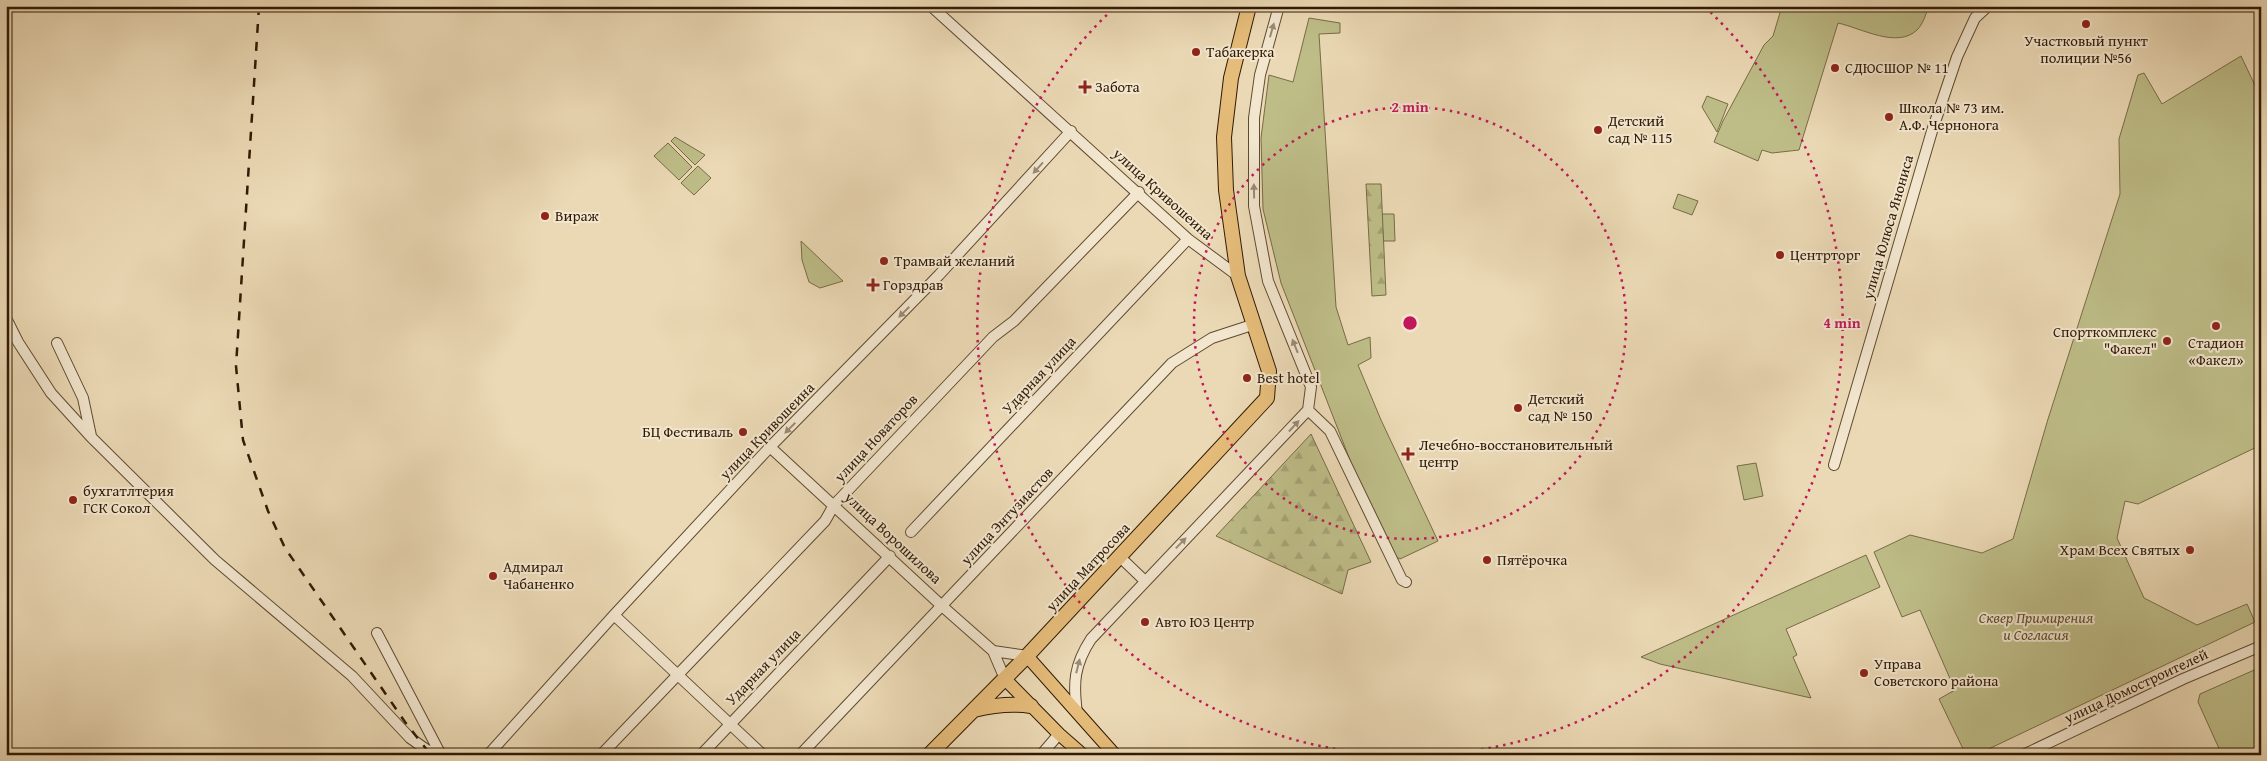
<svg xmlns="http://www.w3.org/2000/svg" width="2267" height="761" viewBox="0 0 2267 761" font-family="'Gentium Book Plus',serif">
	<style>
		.green { fill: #bebd88; stroke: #776c46 }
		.forest { fill: url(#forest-firs); stroke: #776c46 }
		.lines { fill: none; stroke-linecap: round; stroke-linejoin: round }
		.minor-casing { stroke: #5f4a30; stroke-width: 12 }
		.major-casing { stroke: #301a04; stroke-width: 14 }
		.highway-casing { stroke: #301a04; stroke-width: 16 }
		.minor { stroke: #f2e6cf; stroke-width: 10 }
		.major { stroke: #e6bc7a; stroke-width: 12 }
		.highway { stroke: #e6bc7a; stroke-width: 14 }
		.rail { stroke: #301a04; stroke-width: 2.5; stroke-dasharray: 9 9; stroke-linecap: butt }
		.oneway { fill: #9b8a74 }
		.ring { fill: none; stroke: #c2185b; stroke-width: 2.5; stroke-dasharray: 2.5 5 }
		.poi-dot { fill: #8f2418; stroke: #f2e6cf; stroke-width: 2 }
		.labels { text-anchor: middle; stroke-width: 4; stroke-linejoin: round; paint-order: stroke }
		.poi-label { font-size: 15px; fill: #301a04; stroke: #f2e6cf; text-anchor: start }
		.street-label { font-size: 15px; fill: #301a04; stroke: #f2e6cf }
		.park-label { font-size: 15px; font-style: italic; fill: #5b4b2c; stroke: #f2e6cf }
		.centre { fill: #c2185b; stroke: #f2e6cf; stroke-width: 2.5 }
		.ring-label { font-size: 15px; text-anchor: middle; font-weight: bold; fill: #c2185b; stroke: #f2e6cf; stroke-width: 4; stroke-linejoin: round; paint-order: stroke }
	</style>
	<defs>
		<pattern id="forest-firs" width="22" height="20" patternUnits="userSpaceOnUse" patternTransform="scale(1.25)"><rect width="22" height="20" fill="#bebd88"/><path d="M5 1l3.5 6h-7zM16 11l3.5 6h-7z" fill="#a4a274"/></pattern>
	</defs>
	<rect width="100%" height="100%" fill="#ebd9b5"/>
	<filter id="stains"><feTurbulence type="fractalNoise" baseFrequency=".004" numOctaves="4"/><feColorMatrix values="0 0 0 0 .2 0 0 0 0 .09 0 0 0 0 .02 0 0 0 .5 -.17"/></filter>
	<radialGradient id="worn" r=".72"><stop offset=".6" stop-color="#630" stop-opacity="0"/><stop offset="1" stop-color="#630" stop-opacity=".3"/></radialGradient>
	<path class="green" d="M 1782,6 L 1928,6 L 1928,9 C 1925,16 1923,24 1917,30 C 1897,49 1861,28 1838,23 L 1799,150 L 1772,153 L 1762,150 L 1758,161 L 1714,142 L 1723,121 L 1764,45 L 1773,36 Z
		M 1309,18 L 1340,23 L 1340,33 L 1319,34 L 1336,307 L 1348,345 L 1370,337 L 1371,358 L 1358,365 L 1381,420 L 1438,541 L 1400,559 L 1393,555 L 1350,460 L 1281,283 L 1263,209 L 1261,138 L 1269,75 L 1293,82 Z
		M 2241,56 L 2261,98 L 2261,445 L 2138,504 L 2125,501 L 2117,538 L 2144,598 L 2197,625 L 2247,604 L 2255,622 L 1976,755 L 1966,755 L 1939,699 L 1955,690 L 1920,610 L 1902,617 L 1874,552 L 1910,535 L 1982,553 L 2013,539 L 2048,419 L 2120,194 L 2119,139 L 2138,75 L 2144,73 L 2162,104 Z
		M 1707,96 L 1728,104 L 1717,132 L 1702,107 Z
		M 675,137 L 705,155 L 695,165 L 671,141 Z
		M 668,143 L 692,167 L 679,180 L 654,156 Z
		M 698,166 L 711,178 L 694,195 L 681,183 Z
		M 1678,194 L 1698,201 L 1692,215 L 1673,208 Z
		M 1382,214 L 1394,214 L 1395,241 L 1383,241 Z
		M 801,241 L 843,281 L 820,288 L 809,282 L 802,260 Z
		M 1756,463 L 1763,496 L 1744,500 L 1737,466 Z
		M 1866,555 L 1880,587 L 1786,629 L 1797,655 L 1793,657 L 1811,698 L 1660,664 L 1641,657 Z
		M 2261,667 L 2261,755 L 2222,755 L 2198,702 L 2200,694 Z"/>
	<path class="forest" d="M 1366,184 L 1381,184 L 1386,295 L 1372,296 Z
		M 1311,434 L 1371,562 L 1348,570 L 1342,594 L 1216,536 Z"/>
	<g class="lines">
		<defs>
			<path id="minor" d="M 931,6 L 1188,239 L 1238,276
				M 1279,6 L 1260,75 L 1254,118 L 1254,206 L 1268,281 L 1311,387 L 1308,410
				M 6,318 L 18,342 L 51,393 L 91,437 L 215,560 L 352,676 L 410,738 L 427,750 L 439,753
				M 57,343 L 83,398 L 91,436
				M 1308,410 L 1330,431 L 1402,580 L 1406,582
				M 770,447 L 942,606 L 993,651 L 1005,679
				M 1834,465 L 1932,131 L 1957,57 L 1975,18 L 1988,6
				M 911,532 L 1188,239
				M 1120,557 L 1145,581
				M 614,615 L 763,755
				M 377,633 L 441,755
				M 993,651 L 1027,656
				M 1077,713 C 1073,683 1074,665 1091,639 L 1308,410
				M 488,755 L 614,615 L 770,447 L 939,275 L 1071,131
				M 601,755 L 825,521 L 834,505 L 993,337 L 1014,321 L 1139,192
				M 701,755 L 890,556
				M 800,755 L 1172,363 L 1212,338 L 1255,324
				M 1041,755 L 1059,734
				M 2023,755 L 2183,679 L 2261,646"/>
			<path id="major" d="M 1027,656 L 1115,755
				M 1005,679 L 1059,734 L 1083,755"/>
			<path id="highway" d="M 974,710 C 994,705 1011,703 1031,706
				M 929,755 L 1027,656 L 1267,398 L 1269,371 L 1238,276 L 1226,190 L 1224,137 L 1231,78 L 1249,6"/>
		</defs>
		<use href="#minor" class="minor-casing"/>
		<use href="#major" class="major-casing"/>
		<use href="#highway" class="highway-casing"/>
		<use href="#minor" class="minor"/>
		<use href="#major" class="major"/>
		<use href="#highway" class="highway"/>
		<path class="rail" d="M 259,6 L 236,366 L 243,440 L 268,511 L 285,548 L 405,722 L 431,755"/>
	</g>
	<defs><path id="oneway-solid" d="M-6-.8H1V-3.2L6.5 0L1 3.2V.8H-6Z" transform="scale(1.25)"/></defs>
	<g class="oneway">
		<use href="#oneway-solid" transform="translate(1272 30) rotate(-74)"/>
		<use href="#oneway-solid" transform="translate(1038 168) rotate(132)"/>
		<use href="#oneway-solid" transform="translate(1254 191) rotate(-91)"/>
		<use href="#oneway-solid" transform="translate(904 312) rotate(135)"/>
		<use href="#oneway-solid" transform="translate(1295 346) rotate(-112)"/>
		<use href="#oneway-solid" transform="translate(1294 426) rotate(-47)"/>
		<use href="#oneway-solid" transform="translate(790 428) rotate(135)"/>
		<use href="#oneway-solid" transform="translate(1181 543) rotate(-46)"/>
		<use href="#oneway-solid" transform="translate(1078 666) rotate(-76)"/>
	</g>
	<g class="ring">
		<circle cx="1410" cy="323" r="216"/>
		<path d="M1395 755A432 432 0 0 1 1115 7M1705 7A432 432 0 0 1 1425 755"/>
	</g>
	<g class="poi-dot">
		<circle cx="2086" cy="24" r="5"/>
		<circle cx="1196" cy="52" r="5"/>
		<circle cx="1835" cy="68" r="5"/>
		<path d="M1082.5 79.5h5v5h5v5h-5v5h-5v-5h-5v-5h5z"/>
		<circle cx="1889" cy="117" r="5"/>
		<circle cx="1598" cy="130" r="5"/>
		<circle cx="545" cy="216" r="5"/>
		<circle cx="1780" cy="255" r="5"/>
		<circle cx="884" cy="261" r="5"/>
		<path d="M870.5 277.5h5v5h5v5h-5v5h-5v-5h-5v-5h5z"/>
		<circle cx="2216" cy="326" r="5"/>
		<circle cx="2167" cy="341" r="5"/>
		<circle cx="1247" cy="378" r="5"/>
		<circle cx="1518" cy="408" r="5"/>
		<circle cx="743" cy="432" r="5"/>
		<path d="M1405.5 446.5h5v5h5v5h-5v5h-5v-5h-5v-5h5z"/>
		<circle cx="73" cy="500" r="5"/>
		<circle cx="2190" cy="550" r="5"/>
		<circle cx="1487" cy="560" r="5"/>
		<circle cx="493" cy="576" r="5"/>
		<circle cx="1145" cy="622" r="5"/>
		<circle cx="1864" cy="673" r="5"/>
	</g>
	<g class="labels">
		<g class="poi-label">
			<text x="2086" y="46" text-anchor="middle">Участковый пункт<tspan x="2086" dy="17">полиции №56</tspan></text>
			<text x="1206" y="57">Табакерка</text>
			<text x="1845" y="73">СДЮСШОР № 11</text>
			<text x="1095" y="92">Забота</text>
			<text x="1899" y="113">Школа № 73 им.<tspan x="1899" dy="17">А.Ф. Чернонога</tspan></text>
			<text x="1608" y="126">Детский<tspan x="1608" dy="17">сад № 115</tspan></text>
			<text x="555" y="221">Вираж</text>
			<text x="1790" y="260">Центрторг</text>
			<text x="894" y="266">Трамвай желаний</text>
			<text x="883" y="290">Горздрав</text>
			<text x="2157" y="337" text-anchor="end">Спорткомплекс<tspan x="2157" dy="17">"Факел"</tspan></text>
			<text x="2216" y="348" text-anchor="middle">Стадион<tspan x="2216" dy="17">«Факел»</tspan></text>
			<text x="1257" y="383">Best hotel</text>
			<text x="1528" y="404">Детский<tspan x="1528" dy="17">сад № 150</tspan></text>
			<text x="733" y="437" text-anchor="end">БЦ Фестиваль</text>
			<text x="1419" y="450">Лечебно-восстановительный<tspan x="1419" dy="17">центр</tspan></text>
			<text x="83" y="496">бухгатлтерия<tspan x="83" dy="17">ГСК Сокол</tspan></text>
			<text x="2180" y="555" text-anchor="end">Храм Всех Святых</text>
			<text x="1497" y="565">Пятёрочка</text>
			<text x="503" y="572">Адмирал<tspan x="503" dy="17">Чабаненко</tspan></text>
			<text x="1155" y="627">Авто ЮЗ Центр</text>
			<text x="1874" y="669">Управа<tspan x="1874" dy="17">Советского района</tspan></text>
		</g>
		<g class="street-label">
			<text transform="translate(1163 194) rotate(42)" y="5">улица Кривошеина</text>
			<text transform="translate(1888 227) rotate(-74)" y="5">улица Юлюса Янониса</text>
			<text transform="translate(1039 375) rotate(-47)" y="5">Ударная улица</text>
			<text transform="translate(767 431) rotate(-46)" y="5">улица Кривошеина</text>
			<text transform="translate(876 438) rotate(-47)" y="5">улица Новаторов</text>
			<text transform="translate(1007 516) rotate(-47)" y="5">улица Энтузиастов</text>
			<text transform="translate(893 538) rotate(43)" y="5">улица Ворошилова</text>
			<text transform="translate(1088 567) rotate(-47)" y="5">улица Матросова</text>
			<text transform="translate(763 667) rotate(-46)" y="5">Ударная улица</text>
			<text transform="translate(2136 686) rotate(-25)" y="5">улица Домостроителей</text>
		</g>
		<g class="park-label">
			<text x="2036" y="623">Сквер Примирения<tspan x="2036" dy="17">и Согласия</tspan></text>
		</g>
	</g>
	<circle cx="1410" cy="323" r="8" class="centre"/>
	<g class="ring-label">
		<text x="1410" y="112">2 min</text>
		<text x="1842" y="328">4 min</text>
	</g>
	<rect width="2267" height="761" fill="none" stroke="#ebd9b5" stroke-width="25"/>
	<rect x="8" y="8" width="2252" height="746" fill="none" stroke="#301a04" stroke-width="2.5"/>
	<rect x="12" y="12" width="2242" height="736" fill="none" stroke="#301a04"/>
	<rect width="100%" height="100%" filter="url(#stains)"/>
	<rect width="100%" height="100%" fill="url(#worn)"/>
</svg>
